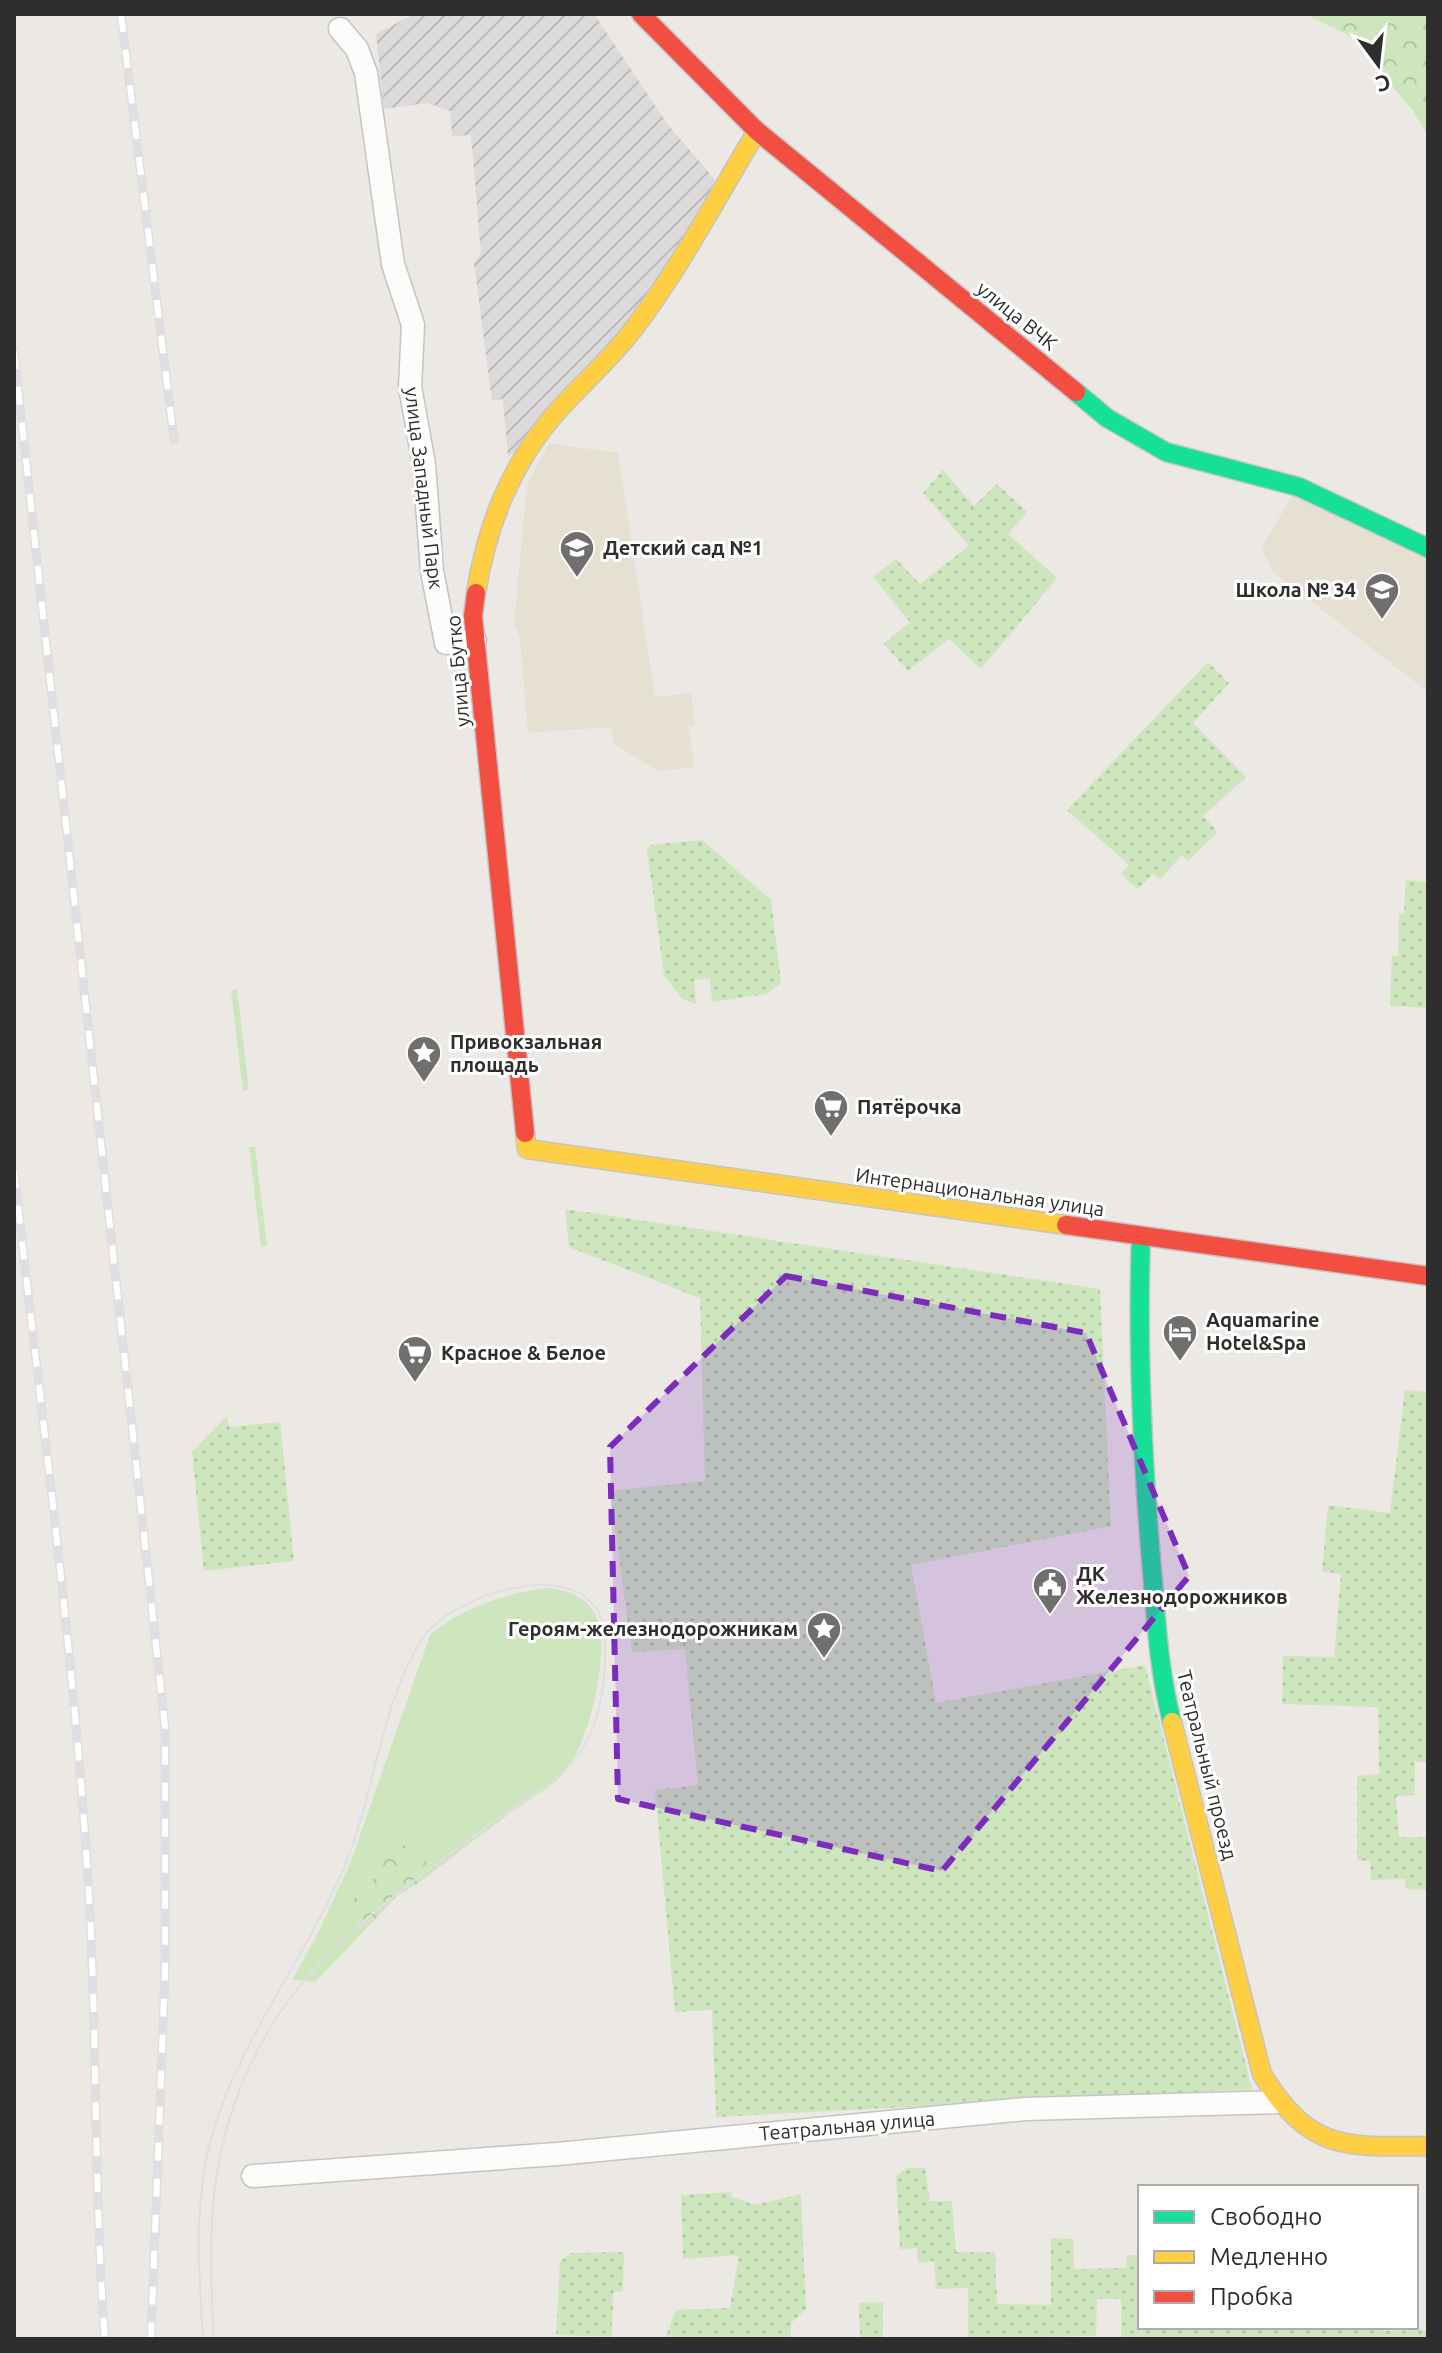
<svg xmlns="http://www.w3.org/2000/svg" width="1442" height="2353" viewBox="0 0 1442 2353" font-family="Ubuntu,sans-serif">
	<style>
		.industrial { fill: url(#industrial-furrows) }
		.education { fill: #e6e0d3 }
		.grass { fill: #cee6be }
		.forest { fill: url(#forest-crowns) }
		.park { fill: url(#park-dots) }
		.lines { fill: none; stroke-linecap: round; stroke-linejoin: round }
		.street-casing { stroke: #c5c4c5; stroke-width: 25 }
		.fast-casing { stroke: #c5c4c5; stroke-width: 21 }
		.slow-casing { stroke: #c5c4c5; stroke-width: 21 }
		.jam-casing { stroke: #c5c4c5; stroke-width: 21 }
		.street { stroke: #fcfcfb; stroke-width: 22 }
		.fast { stroke: #16e098; stroke-width: 18 }
		.slow { stroke: #ffcf43; stroke-width: 18 }
		.jam { stroke: #f24e42; stroke-width: 18 }
		.tram { stroke: #dfdfe1; stroke-width: 2 }
		.rail-casing { stroke: #dfdfe1; stroke-width: 9 }
		.rail { stroke: #fff; stroke-width: 6; stroke-dasharray: 18; stroke-linecap: butt }
		.marked { fill: #7b2cbf; fill-opacity: 0.2; stroke: #7b2cbf; stroke-width: 6; stroke-dasharray: 16 10; stroke-linejoin: round }
		.labels { text-anchor: middle; stroke-width: 6; stroke-linejoin: round; paint-order: stroke }
		.street-label { font-size: 20px; fill: #2e2e2e; stroke: #fff }
		.poi-label { font-size: 20px; font-weight: bold; fill: #2e2e2e; stroke: #fff; text-anchor: start }
	</style>
	<defs>
		<pattern id="industrial-furrows" width="10" height="10" patternUnits="userSpaceOnUse" patternTransform="scale(2)"><rect width="10" height="10" fill="#dcd9db"/><path d="M-1 1l2-2M0 10L10 0M9 11l2-2" fill="none" stroke="#bdbbbc"/></pattern>
		<pattern id="forest-crowns" width="20" height="18" patternUnits="userSpaceOnUse" patternTransform="scale(2)"><rect width="20" height="18" fill="#cee6be"/><path d="M2 6a3 3 0 1 1 6 0M12 15a3 3 0 1 1 6 0" fill="none" stroke="#b1c6a4"/></pattern>
		<pattern id="park-dots" width="8" height="8" patternUnits="userSpaceOnUse" patternTransform="scale(2)"><rect width="8" height="8" fill="#cee6be"/><path d="M2 2h.1M6 6h.1" fill="none" stroke="#b1c6a4" stroke-width="1.8" stroke-linecap="round"/></pattern>
	</defs>
	<rect width="100%" height="100%" fill="#ece8e4"/>
	<path class="industrial" d="M 414,14 L 594,14 L 668,125 L 717,182 L 614,349 L 508,458 L 503,399 L 492,401 L 474,263 L 481,254 L 471,135 L 452,136 L 450,111 L 428,103 L 384,109 L 376,34 Z"/>
	<path class="education" d="M 549,443 L 618,453 L 655,697 L 691,693 L 695,726 L 689,727 L 694,767 L 657,771 L 615,744 L 610,727 L 528,733 L 520,638 L 514,624 L 527,485 Z
		M 1294,492 L 1428,555 L 1428,692 L 1271,570 L 1262,547 Z"/>
	<path class="grass" d="M 237,989 L 249,1090 L 243,1091 L 231,990 Z
		M 249,1147 L 255,1147 L 267,1246 L 261,1247 Z
		M 544,1588 C 562,1589 582,1594 593,1610 C 614,1643 590,1739 567,1769 C 556,1784 534,1796 519,1807 C 485,1831 453,1856 420,1882 L 426,1862 L 381,1875 L 363,1885 L 356,1920 L 364,1931 L 315,1982 L 292,1980 L 319,1931 L 351,1861 L 430,1635 C 462,1607 503,1595 544,1588 Z"/>
	<path class="forest" d="M 1305,14 L 1428,14 L 1428,136 L 1413,111 L 1352,37 Z
		M 405,1845 L 421,1852 L 426,1862 L 420,1882 L 396,1897 L 364,1931 L 356,1920 L 354,1899 L 363,1885 L 381,1875 L 385,1854 Z"/>
	<path class="park" d="M 943,470 L 974,506 L 997,484 L 1027,512 L 1008,534 L 1057,578 L 981,669 L 949,639 L 908,671 L 884,644 L 910,622 L 873,577 L 896,559 L 920,584 L 969,546 L 923,493 Z
		M 1208,662 L 1229,683 L 1193,723 L 1246,777 L 1203,816 L 1218,832 L 1188,861 L 1182,855 L 1160,879 L 1153,874 L 1138,889 L 1121,874 L 1129,865 L 1067,810 Z
		M 702,840 L 771,900 L 781,983 L 766,994 L 712,1002 L 710,978 L 694,980 L 696,1004 L 682,999 L 664,975 L 647,849 L 650,845 Z
		M 1406,880 L 1428,882 L 1428,1008 L 1390,1006 L 1392,956 L 1398,956 L 1399,914 L 1404,913 Z
		M 565,1209 L 1100,1289 L 1111,1526 L 911,1565 L 936,1703 L 1145,1665 L 1252,2089 L 716,2117 L 712,2010 L 675,2012 L 655,1790 L 698,1785 L 685,1649 L 632,1652 L 610,1491 L 705,1481 L 700,1298 L 569,1247 Z
		M 1405,1390 L 1428,1392 L 1428,1762 L 1415,1762 L 1415,1795 L 1396,1796 L 1399,1837 L 1428,1837 L 1428,1890 L 1406,1889 L 1405,1879 L 1371,1880 L 1370,1861 L 1357,1860 L 1357,1776 L 1379,1774 L 1378,1707 L 1282,1704 L 1283,1656 L 1334,1657 L 1341,1574 L 1322,1571 L 1328,1505 L 1390,1513 Z
		M 227,1416 L 229,1427 L 280,1422 L 294,1561 L 204,1571 L 192,1452 Z
		M 907,2168 L 925,2168 L 930,2201 L 952,2201 L 956,2252 L 995,2252 L 997,2304 L 1051,2305 L 1051,2238 L 1073,2239 L 1074,2269 L 1126,2268 L 1127,2255 L 1140,2255 L 1140,2327 L 1383,2327 L 1383,2331 L 1428,2330 L 1428,2339 L 1121,2339 L 1121,2299 L 1097,2299 L 1096,2336 L 958,2339 L 968,2338 L 968,2288 L 936,2289 L 934,2261 L 918,2263 L 917,2248 L 900,2249 L 896,2176 Z
		M 731,2192 L 732,2197 L 755,2205 L 801,2194 L 806,2309 L 791,2323 L 791,2339 L 665,2339 L 676,2310 L 730,2308 L 739,2255 L 683,2259 L 681,2195 Z
		M 624,2252 L 623,2291 L 613,2292 L 612,2337 L 556,2335 L 560,2262 L 571,2253 Z
		M 883,2302 L 883,2339 L 860,2339 L 859,2303 Z"/>
	<g class="lines">
		<defs>
			<path id="street" d="M 340,29 L 357,49 L 366,73 L 393,264 L 413,325 L 410,387 L 424,464 L 432,571 L 446,643 L 475,640
				M 253,2176 L 557,2154 L 1025,2109 L 1277,2102"/>
			<path id="fast" d="M 1076,392 L 1107,418 L 1166,452 L 1299,487 L 1428,548
				M 1141,1237 C 1137,1346 1142,1451 1151,1559 C 1156,1614 1158,1669 1172,1722"/>
			<path id="slow" d="M 476,593 C 486,530 508,471 549,421 C 576,388 609,362 635,327 C 681,266 717,197 757,131
				M 525,1133 L 527,1149 L 1066,1225
				M 1172,1722 L 1262,2074 C 1309,2151 1345,2147 1428,2146"/>
			<path id="jam" d="M 641,14 L 757,131 L 1076,392
				M 476,593 L 473,616 L 525,1133
				M 1066,1225 L 1428,1276"/>
		</defs>
		<use href="#street" class="street-casing"/>
		<use href="#fast" class="fast-casing"/>
		<use href="#slow" class="slow-casing"/>
		<use href="#jam" class="jam-casing"/>
		<use href="#street" class="street"/>
		<use href="#fast" class="fast"/>
		<use href="#slow" class="slow"/>
		<use href="#jam" class="jam"/>
		<path class="tram" d="M 203,2339 C 199,2275 194,2209 209,2146 C 235,2044 305,1961 345,1865 C 375,1793 380,1706 422,1639 C 452,1592 601,1546 605,1639 C 606,1673 602,1717 584,1746 C 564,1779 522,1801 492,1823 C 414,1880 321,1943 270,2028 C 208,2132 207,2222 214,2339"/>
		<defs>
			<path id="rail" d="M 121,14 L 174,440
				M 14,351 L 165,1727 L 165,1971 L 151,2339
				M 14,1170 C 40,1406 73,1643 88,1880 C 98,2033 93,2186 105,2339"/>
		</defs>
		<use href="#rail" class="rail-casing"/>
		<use href="#rail" class="rail"/>
	</g>
	<path class="marked" d="M 786,1276 L 1086,1333 L 1189,1576 L 942,1871 L 618,1799 L 610,1447 Z"/>
	<defs>
		<symbol id="school-pin" viewBox="-11 -11 22 30"><path d="M0 17L-7.5 6A9.5 9.5 0 1 1 7.5 6Z" fill="#706f6e" stroke="#fff"/><path d="M0-5L7-2L0 1L-7-2ZM-4 1L0 2.5L4 1V4Q0 6-4 4Z" fill="#fff"/></symbol>
		<symbol id="sight-pin" viewBox="-11 -11 22 30"><path d="M0 17L-7.5 6A9.5 9.5 0 1 1 7.5 6Z" fill="#706f6e" stroke="#fff"/><path d="M0-6L1.8-2.2L6-1.7L2.9 1.2L3.7 5.4L0 3.3L-3.7 5.4L-2.9 1.2L-6-1.7L-1.8-2.2Z" fill="#fff"/></symbol>
		<symbol id="supermarket-pin" viewBox="-11 -11 22 30"><path d="M0 17L-7.5 6A9.5 9.5 0 1 1 7.5 6Z" fill="#706f6e" stroke="#fff"/><path d="M-6-5.5h2.5l.6 2H6L4.5 2H-2.5L-4.4-4H-6ZM-1.5 3.2a1.3 1.3 0 1 0 .1 0ZM3 3.2a1.3 1.3 0 1 0 .1 0Z" fill="#fff"/></symbol>
		<symbol id="hotel-pin" viewBox="-11 -11 22 30"><path d="M0 17L-7.5 6A9.5 9.5 0 1 1 7.5 6Z" fill="#706f6e" stroke="#fff"/><path d="M-6-4.5h1.5V1H6V5H4.5V3h-9V5H-6ZM-4 0a1.8 1.8 0 1 1 3.6 0ZM.5 0V-2.5h3Q6-2.5 6 0Z" fill="#fff"/></symbol>
		<symbol id="civic-pin" viewBox="-11 -11 22 30"><path d="M0 17L-7.5 6A9.5 9.5 0 1 1 7.5 6Z" fill="#706f6e" stroke="#fff"/><path d="M-.6-6.5H3V-4.5H.6V-3L4-1V1h2V6H-6V1h2V-1L-.6-3ZM-1.2 2.5V6h2.4V2.5Z" fill="#fff"/></symbol>
	</defs>
	<g fill-rule="evenodd">
		<use href="#school-pin" x="557" y="528" width="40" height="54"/>
		<use href="#school-pin" x="1362" y="570" width="40" height="54"/>
		<use href="#sight-pin" x="404" y="1033" width="40" height="54"/>
		<use href="#supermarket-pin" x="811" y="1087" width="40" height="54"/>
		<use href="#hotel-pin" x="1160" y="1312" width="40" height="54"/>
		<use href="#supermarket-pin" x="395" y="1333" width="40" height="54"/>
		<use href="#civic-pin" x="1030" y="1565" width="40" height="54"/>
		<use href="#sight-pin" x="804" y="1609" width="40" height="54"/>
	</g>
	<g class="labels">
		<g class="street-label">
			<text transform="translate(1017 316) rotate(39)" y="7">улица ВЧК</text>
			<text transform="translate(424 488) rotate(83)" y="7">улица Западный Парк</text>
			<text transform="translate(458 671) rotate(-95)" y="7">улица Бутко</text>
			<text transform="translate(980 1192) rotate(8)" y="7">Интернациональная улица</text>
			<text transform="translate(1207 1765) rotate(76)" y="7">Театральный проезд</text>
			<text transform="translate(847 2126) rotate(-5)" y="7">Театральная улица</text>
		</g>
		<g class="poi-label">
			<text x="603" y="555">Детский сад №1</text>
			<text x="1356" y="597" text-anchor="end">Школа № 34</text>
			<text x="450" y="1049">Привокзальная<tspan x="450" dy="23">площадь</tspan></text>
			<text x="857" y="1114">Пятёрочка</text>
			<text x="1206" y="1327">Aquamarine<tspan x="1206" dy="23">Hotel&amp;Spa</tspan></text>
			<text x="441" y="1360">Красное &amp; Белое</text>
			<text x="1076" y="1581">ДК<tspan x="1076" dy="23">Железнодорожников</tspan></text>
			<text x="798" y="1636" text-anchor="end">Героям-железнодорожникам</text>
		</g>
	</g>
	<rect width="1442" height="2353" fill="none" stroke="#2e2e2e" stroke-width="32"/>
	<rect x="1138" y="2185" width="280" height="144" fill="#ffffff" stroke="#ababab" stroke-width="2"/>
	<rect x="1154" y="2211" width="40" height="12" fill="#16e098" stroke="#ababab" stroke-width="2"/>
	<text x="1210" y="2225" font-size="24" fill="#2e2e2e">Свободно</text>
	<rect x="1154" y="2251" width="40" height="12" fill="#ffcf43" stroke="#ababab" stroke-width="2"/>
	<text x="1210" y="2265" font-size="24" fill="#2e2e2e">Медленно</text>
	<rect x="1154" y="2291" width="40" height="12" fill="#f24e42" stroke="#ababab" stroke-width="2"/>
	<text x="1210" y="2305" font-size="24" fill="#2e2e2e">Пробка</text>
	<g transform="translate(1378 64) rotate(165)" stroke="#ffffff" stroke-width="6" paint-order="stroke">
	<path d="M0-6L14 30L0 20L-14 30Z" fill="#2e2e2e"/>
	<text y="-12" font-size="22" font-weight="bold" text-anchor="middle" fill="#2e2e2e">С</text>
	</g>
</svg>
